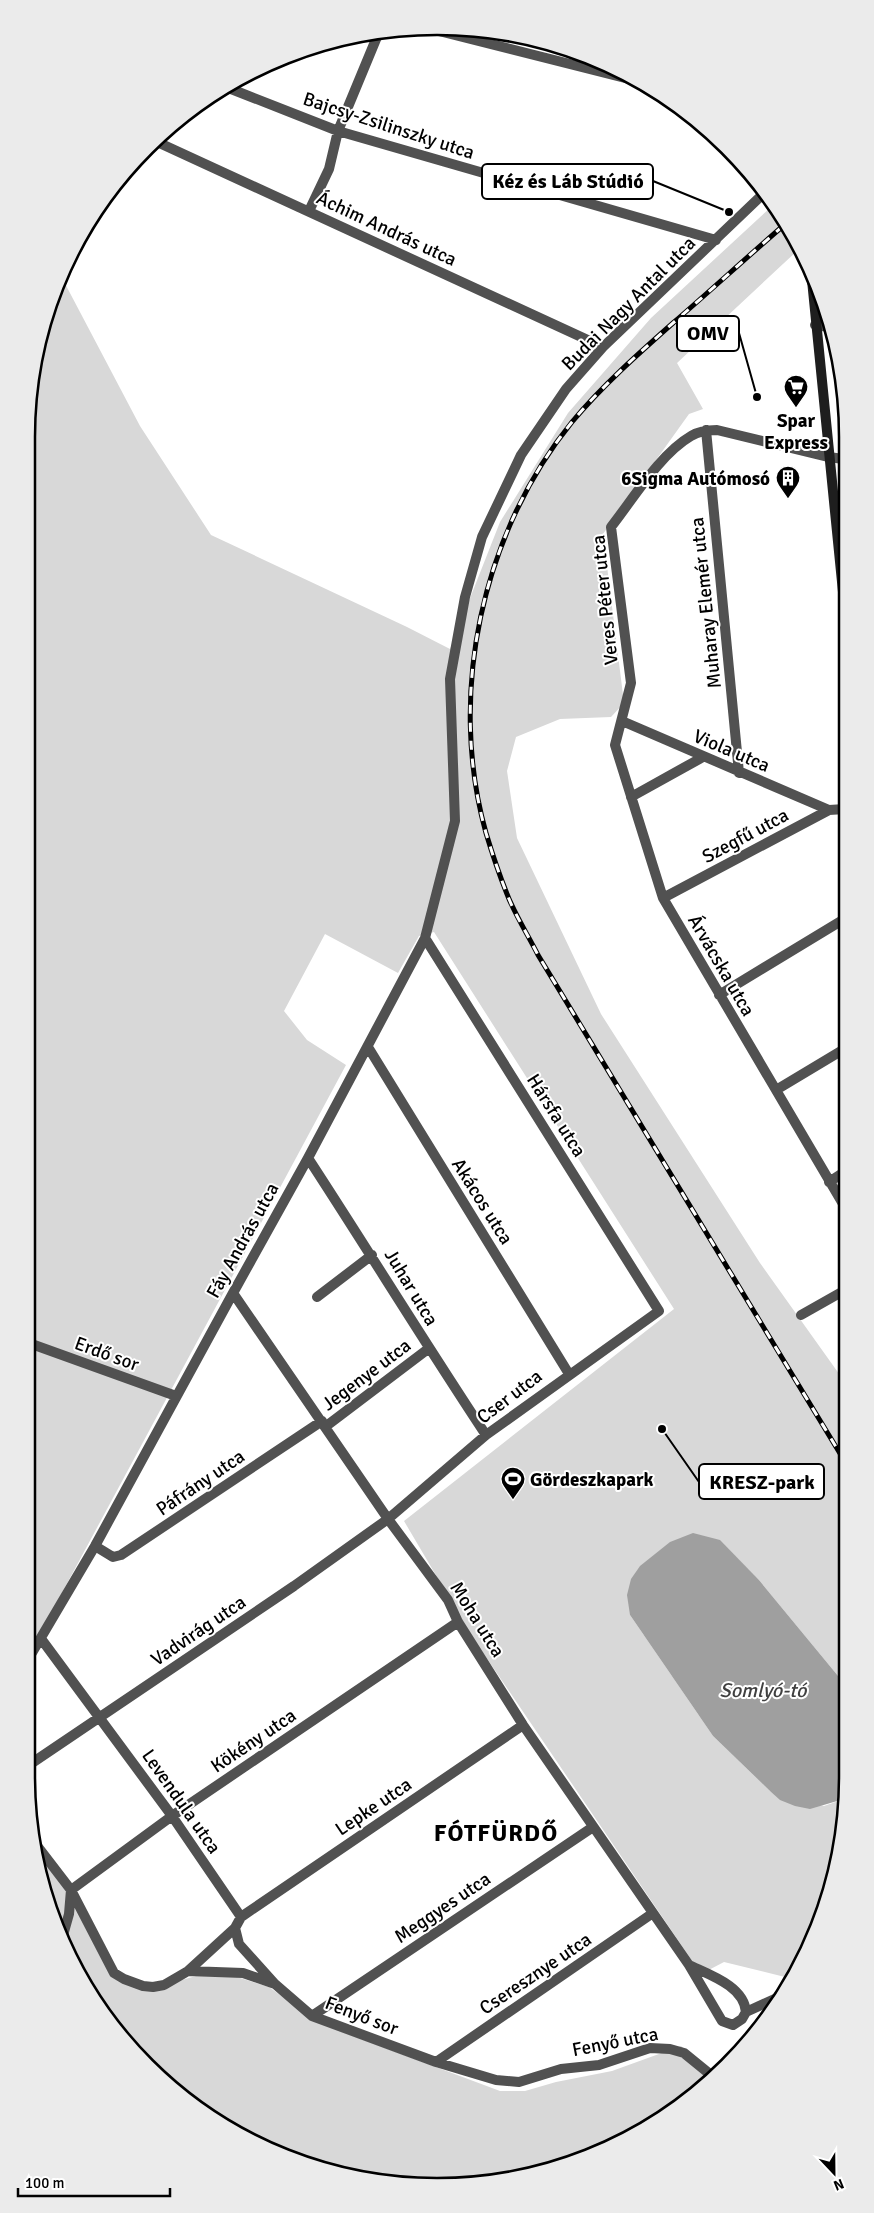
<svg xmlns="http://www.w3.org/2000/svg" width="874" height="2213" viewBox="0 0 874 2213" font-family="Signika,sans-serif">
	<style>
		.green { fill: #d8d8d8 }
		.water { fill: #9f9f9f }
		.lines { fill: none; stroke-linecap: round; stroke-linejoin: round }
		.minor { stroke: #515151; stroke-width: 10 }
		.tertiary { stroke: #515151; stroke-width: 10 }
		.secondary { stroke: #1e1e1e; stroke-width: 10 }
		.rail-casing { stroke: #000; stroke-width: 5 }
		.rail { stroke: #fff; stroke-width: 3; stroke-dasharray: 9; stroke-linecap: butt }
		.labels { text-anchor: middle; stroke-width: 4; stroke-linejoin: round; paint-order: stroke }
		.street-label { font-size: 19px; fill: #000; stroke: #fff }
		.poi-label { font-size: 19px; font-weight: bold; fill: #000; stroke: #fff }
		.water-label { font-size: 20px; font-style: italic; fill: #404040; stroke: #fff }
		.district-label { font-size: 24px; font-weight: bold; letter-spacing: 1px; fill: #000; stroke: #fff }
		.rim { fill: none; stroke: #000; stroke-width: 2.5 }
		.leader { fill: none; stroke: #000; stroke-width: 2 }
		.callout-dot { fill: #000; stroke: #fff; stroke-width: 2 }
		.callout { fill: #fff; stroke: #000; stroke-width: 2 }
		.callout-label { font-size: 20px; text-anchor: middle; font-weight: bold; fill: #000 }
	</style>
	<rect width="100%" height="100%" fill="#fff"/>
	<path class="green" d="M 771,207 L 798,250 L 677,363 L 703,409 L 689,414 L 603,534 L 624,703 L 611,717 L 560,719 L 516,737 L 507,771 L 517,838 L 601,1014 L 760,1263 L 847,1385 L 848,1688 L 759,1580 L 719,1540 L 630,1615 L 713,1736 L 770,1791 L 824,1806 L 844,1799 L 826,1908 L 789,1978 L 724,1962 L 701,1974 L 473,1638 L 404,1521 L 674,1309 L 434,932 L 419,936 L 398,973 L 325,934 L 284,1011 L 307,1040 L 346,1065 L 43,1628 L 26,1656 L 26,437 L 48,305 L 61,276 L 140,426 L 211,535 L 407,627 L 450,649 L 500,522 L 568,413 L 651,318 Z
		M 40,1858 L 79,1905 L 115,1971 L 139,1985 L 164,1985 L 210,1972 L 237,1977 L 269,1987 L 321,2024 L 500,2091 L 525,2091 L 556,2082 L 612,2071 L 681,2046 L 713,2073 L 665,2118 L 594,2155 L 517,2179 L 383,2183 L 305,2165 L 232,2132 L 128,2047 L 81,1981 L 48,1908 Z"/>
	<path class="water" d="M 693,1533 L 720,1540 L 759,1580 L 848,1688 L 848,1776 L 844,1799 L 810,1809 L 795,1806 L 780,1800 L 770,1791 L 713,1736 L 630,1615 L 627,1595 L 631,1579 L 640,1566 L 670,1542 Z"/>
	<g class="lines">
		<path class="minor" d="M 427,28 L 637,81
			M 226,87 L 338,131 L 716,240
			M 155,141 L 603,347
			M 309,211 L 329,169 L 338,131 L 379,32
			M 815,325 L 829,327
			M 706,430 L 739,773
			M 828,457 L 717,430 C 708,430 699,431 691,436 C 660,454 633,499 611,527 L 631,683 L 615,745 L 663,898 L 846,1209
			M 622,721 L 829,810
			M 631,797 L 703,757
			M 663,898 L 829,810 L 845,809
			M 719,995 L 846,918
			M 368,1047 L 569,1374
			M 776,1090 L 846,1048
			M 308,1158 C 368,1250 425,1343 486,1435
			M 829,1182 L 846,1171
			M 233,1293 L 388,1519 L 448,1600 L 458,1622 L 523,1725 L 689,1965 C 710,1975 744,1986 746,2012 L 742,2019 L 733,2025 L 722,2021 L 689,1965
			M 317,1297 L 372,1255
			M 801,1315 L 847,1289
			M 26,1342 L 176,1396
			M 325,1427 L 428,1349
			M 95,1546 L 113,1557 L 121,1555 L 322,1421
			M 42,1640 L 172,1816 L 241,1917 L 235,1928 L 239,1944 L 275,1984
			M 26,1663 L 95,1546 L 233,1293 L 308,1158 L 425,938 L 455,821 L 450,679 L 465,597 L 482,537 L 521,455 L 566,389 L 603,347 L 763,194
			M 26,1767 L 294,1586 L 388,1519 L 486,1435 L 659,1311 L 425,938
			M 38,1847 L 71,1890 L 114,1973 L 124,1979 L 143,1986 L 153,1987 L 164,1985 L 188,1971 L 243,1973 L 275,1984 L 312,2016 L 436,2062 L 496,2080 L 519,2082 L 561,2069 L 599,2065 L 650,2048 L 670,2049 L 684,2053 L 711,2075
			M 241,1917 L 523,1725
			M 62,1939 L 69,1914 L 71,1890 L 172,1816 L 458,1622
			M 188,1971 L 235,1928
			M 746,2012 L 779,1997
			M 312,2016 L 593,1827
			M 436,2062 L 653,1913"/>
		<path class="tertiary" d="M 828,457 L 844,459"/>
		<path class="secondary" d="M 811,270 L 845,612"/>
		<defs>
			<path id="rail" d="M 783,226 C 746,258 710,291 673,323 C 638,354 602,386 572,422 C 482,533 447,694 486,833 C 492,853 499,874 507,894 C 515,915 528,935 538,955 L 847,1465"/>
		</defs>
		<use href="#rail" class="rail-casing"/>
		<use href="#rail" class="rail"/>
	</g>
	<defs>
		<symbol id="supermarket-pin" viewBox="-11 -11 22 30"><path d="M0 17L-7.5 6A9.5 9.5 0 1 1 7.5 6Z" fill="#000" stroke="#fff"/><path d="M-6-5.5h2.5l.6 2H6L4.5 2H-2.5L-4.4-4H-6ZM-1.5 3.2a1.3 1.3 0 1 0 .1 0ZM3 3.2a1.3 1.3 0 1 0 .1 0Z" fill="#fff"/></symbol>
		<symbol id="building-pin" viewBox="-11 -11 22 30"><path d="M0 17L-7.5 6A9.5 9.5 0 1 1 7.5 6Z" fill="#000" stroke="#fff"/><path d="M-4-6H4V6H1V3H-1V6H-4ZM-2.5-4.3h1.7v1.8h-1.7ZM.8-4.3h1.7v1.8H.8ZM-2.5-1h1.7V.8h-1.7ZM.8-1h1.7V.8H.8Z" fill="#fff"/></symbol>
		<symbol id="stadium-pin" viewBox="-11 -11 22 30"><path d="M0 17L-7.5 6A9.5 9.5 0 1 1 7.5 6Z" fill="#000" stroke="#fff"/><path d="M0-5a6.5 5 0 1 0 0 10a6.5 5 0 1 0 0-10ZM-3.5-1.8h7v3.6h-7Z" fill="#fff"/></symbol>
	</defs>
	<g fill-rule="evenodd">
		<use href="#supermarket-pin" x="782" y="373" width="28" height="38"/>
		<use href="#building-pin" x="774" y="464" width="28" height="38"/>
		<use href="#stadium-pin" x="499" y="1465" width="28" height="38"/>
	</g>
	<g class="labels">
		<g class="street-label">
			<text transform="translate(389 125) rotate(18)" y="7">Bajcsy-Zsilinszky utca</text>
			<text transform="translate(387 228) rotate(25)" y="7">Áchim András utca</text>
			<text transform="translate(628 303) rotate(-45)" y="7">Budai Nagy Antal utca</text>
			<text transform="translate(604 600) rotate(-96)" y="7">Veres Péter utca</text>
			<text transform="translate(705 603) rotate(-96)" y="7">Muharay Elemér utca</text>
			<text transform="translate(732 750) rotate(23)" y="7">Viola utca</text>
			<text transform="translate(745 835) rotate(-28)" y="7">Szegfű utca</text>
			<text transform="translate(722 965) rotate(60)" y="7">Árvácska utca</text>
			<text transform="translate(557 1115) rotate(58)" y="7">Hársfa utca</text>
			<text transform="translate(483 1201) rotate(58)" y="7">Akácos utca</text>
			<text transform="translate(242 1240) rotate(-61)" y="7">Fáy András utca</text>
			<text transform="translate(412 1287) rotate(59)" y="7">Juhar utca</text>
			<text transform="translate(107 1353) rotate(20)" y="7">Erdő sor</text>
			<text transform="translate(366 1374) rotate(-37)" y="7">Jegenye utca</text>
			<text transform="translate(509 1396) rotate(-37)" y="7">Cser utca</text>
			<text transform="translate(200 1482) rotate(-34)" y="7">Páfrány utca</text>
			<text transform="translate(478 1619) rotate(58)" y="7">Moha utca</text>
			<text transform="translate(198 1630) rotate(-34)" y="7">Vadvirág utca</text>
			<text transform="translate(253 1740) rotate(-34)" y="7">Kökény utca</text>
			<text transform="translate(182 1801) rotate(55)" y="7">Levendula utca</text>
			<text transform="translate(373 1806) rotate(-34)" y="7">Lepke utca</text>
			<text transform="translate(442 1907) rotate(-34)" y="7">Meggyes utca</text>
			<text transform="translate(535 1973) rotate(-34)" y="7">Cseresznye utca</text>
			<text transform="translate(362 2015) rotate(21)" y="7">Fenyő sor</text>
			<text transform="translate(615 2041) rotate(-11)" y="7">Fenyő utca</text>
		</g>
		<g class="poi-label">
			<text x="796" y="427">Spar<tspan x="796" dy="22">Express</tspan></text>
			<text x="770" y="485" text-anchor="end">6Sigma Autómosó</text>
			<text x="530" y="1486" text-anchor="start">Gördeszkapark</text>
		</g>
		<g class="water-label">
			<text x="763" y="1697">Somlyó-tó</text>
		</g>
		<g class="district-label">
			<text x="496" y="1841">FÓTFÜRDŐ</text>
		</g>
	</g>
	<path d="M0 0H874V2213H0ZM437 35H437A402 402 0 0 1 839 437V1776A402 402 0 0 1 437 2178H437A402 402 0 0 1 35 1776V437A402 402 0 0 1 437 35Z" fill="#ebebeb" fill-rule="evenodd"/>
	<path class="rim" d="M437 35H437A402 402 0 0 1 839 437V1776A402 402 0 0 1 437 2178H437A402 402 0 0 1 35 1776V437A402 402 0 0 1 437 35Z"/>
	<path class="leader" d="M729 212L653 181M757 397L739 333M662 1429L699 1482"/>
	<g class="callout-dot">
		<circle cx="729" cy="212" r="5"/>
		<circle cx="757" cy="397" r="5"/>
		<circle cx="662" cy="1429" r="5"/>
	</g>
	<g class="callout">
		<rect x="482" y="164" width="171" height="35" rx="5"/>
		<rect x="677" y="316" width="62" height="35" rx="5"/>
		<rect x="699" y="1464" width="125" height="35" rx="5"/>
	</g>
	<g class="callout-label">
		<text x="568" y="188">Kéz és Láb Stúdió</text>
		<text x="708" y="340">OMV</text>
		<text x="762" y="1489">KRESZ-park</text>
	</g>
	<g transform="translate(834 2173) rotate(158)" stroke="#ffffff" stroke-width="4" paint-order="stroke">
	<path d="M0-4L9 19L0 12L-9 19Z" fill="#000000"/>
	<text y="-8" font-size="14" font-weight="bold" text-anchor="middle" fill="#000000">N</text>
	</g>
	<path d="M18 2188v8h152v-8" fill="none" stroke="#000000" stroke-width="2.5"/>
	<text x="25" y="2188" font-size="15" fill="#000000" stroke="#ffffff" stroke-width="4" paint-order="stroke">100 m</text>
</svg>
